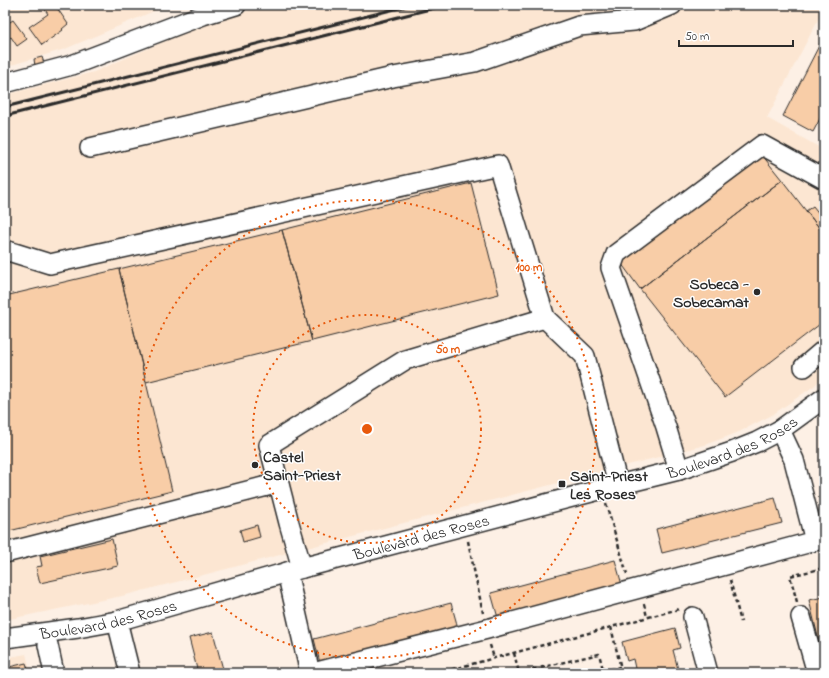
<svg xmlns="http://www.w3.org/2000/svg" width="829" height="678" viewBox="0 0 829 678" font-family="'Indie Flower',sans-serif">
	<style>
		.built { fill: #fce6d2 }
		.building { fill: #f8cda7; stroke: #2b2b2b }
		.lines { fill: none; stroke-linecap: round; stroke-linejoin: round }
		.minor-casing { stroke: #2b2b2b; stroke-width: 22 }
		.path { stroke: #2b2b2b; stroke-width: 2.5; stroke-dasharray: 4 3; stroke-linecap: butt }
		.minor { stroke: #fff; stroke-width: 19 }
		.rail { stroke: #2b2b2b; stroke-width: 3 }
		.ring { fill: none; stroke: #e8590c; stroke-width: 2; stroke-dasharray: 2 4 }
		.poi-dot { fill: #2b2b2b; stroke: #fff; stroke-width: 1.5 }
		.labels { text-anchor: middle; stroke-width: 3; stroke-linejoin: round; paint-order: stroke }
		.poi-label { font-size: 16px; font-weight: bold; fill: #2b2b2b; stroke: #fff; text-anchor: start }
		.street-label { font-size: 16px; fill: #2b2b2b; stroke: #fff }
		.centre { fill: #e8590c; stroke: #fff; stroke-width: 2 }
		.ring-label { font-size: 12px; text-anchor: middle; font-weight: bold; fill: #e8590c; stroke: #fff; stroke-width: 3; stroke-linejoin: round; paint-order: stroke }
	</style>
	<rect width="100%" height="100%" fill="#fdf0e5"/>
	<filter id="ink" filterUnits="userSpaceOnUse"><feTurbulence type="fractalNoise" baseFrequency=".025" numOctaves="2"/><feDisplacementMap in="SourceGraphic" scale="8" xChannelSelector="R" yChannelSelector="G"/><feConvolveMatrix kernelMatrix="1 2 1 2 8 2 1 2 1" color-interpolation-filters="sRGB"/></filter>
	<g filter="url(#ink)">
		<path class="built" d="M 5,5 L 168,5 L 65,49 L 5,67 Z
			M 265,5 L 824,5 L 824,8 L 767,118 L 824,150 L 824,376 L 814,386 L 772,415 L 739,432 L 705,445 L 122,596 L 5,620 L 5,95 L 94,72 L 202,25 Z
			M 26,654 L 31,673 L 5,673 L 5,658 Z"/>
		<path class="building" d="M 42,5 L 55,5 L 68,24 L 62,29 L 63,30 L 42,45 L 29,27 L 48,14 Z
			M 13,20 L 27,39 L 17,46 L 11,37 L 5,41 L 5,25 Z
			M 824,36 L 824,111 L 813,132 L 783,116 Z
			M 42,57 L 44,63 L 35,66 L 34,59 Z
			M 762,155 L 782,180 L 640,289 L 621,263 Z
			M 782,180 L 824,234 L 824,321 L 725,397 L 640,289 Z
			M 471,183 L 499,294 L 312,341 L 282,230 Z
			M 813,206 L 824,220 L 824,227 L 821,230 L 806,211 Z
			M 282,230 L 312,341 L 146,382 L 119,269 Z
			M 119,269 L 172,491 L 5,532 L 5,296 Z
			M 775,498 L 782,523 L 662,553 L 656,529 Z
			M 257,525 L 260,537 L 243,542 L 240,530 Z
			M 112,539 L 118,566 L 40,583 L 36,567 L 42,566 L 40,556 Z
			M 615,560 L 622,585 L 498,618 L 491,593 Z
			M 824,597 L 824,661 L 809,600 Z
			M 451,603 L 458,628 L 320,663 L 314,639 Z
			M 675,628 L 680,648 L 673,650 L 679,673 L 636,673 L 633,659 L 627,661 L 622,642 Z
			M 213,632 L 224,673 L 198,673 L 189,638 Z
			M 26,663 L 29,673 L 5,673 L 5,668 Z"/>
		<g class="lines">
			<defs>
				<g id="minor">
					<path d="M 5,83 L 72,65 L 203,15 L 236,5"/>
					<path d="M 90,148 L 393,77 L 475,62 L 579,26 L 634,21 L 672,5"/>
					<path d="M 5,250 L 50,264 L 498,165 L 545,318 L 405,360 L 269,445 L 289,523 L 302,568"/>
					<path d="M 545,318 L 585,356 L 618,485"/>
					<path d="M 804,367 L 824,350"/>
					<path d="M 679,470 L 666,427 L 611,268 L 616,254 L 762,145 L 824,179"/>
					<path d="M 5,553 L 279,483"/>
					<path d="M 287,572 L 310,673"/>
					<path d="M 693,617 L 708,673"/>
					<path d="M 801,617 L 817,673"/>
					<path d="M 117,621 L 130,673"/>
					<path id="s1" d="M 5,638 L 78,628 L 117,621 L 302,568 L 618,485 L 679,470 L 732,452 L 757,442 L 780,430 L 824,398"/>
					<path d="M 48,645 L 54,673"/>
					<path d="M 313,673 L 487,629 L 815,541 L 794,460 L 780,430"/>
				</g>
			</defs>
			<use href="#minor" class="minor-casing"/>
			<path class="path" d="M 606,504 L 627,574
				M 468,541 L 483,613
				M 730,580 L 741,622
				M 797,602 L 790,576 L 824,568
				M 644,604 L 647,617
				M 611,627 L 622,673
				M 490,645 L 494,658
				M 514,653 L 519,673
				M 603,671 L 620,667
				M 438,673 L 679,609
				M 519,673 L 539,668
				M 540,673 L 539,668 L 599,654 L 604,673"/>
			<use href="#minor" class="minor"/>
			<path class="rail" d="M 5,107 L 411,5
				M 5,116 L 446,5"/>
		</g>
	</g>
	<g class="ring">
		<circle cx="367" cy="429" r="114"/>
		<circle cx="367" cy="429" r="229"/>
	</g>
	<g class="poi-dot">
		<circle cx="757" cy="292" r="4"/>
		<circle cx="255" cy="465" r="4"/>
		<rect x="558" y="480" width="8" height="8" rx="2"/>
	</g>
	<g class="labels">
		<g class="poi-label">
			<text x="749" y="289" text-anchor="end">Sobeca -<tspan x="749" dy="18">Sobecamat</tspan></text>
			<text x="263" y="462">Castel<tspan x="263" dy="18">Saint-Priest</tspan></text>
			<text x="570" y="481">Saint-Priest<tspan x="570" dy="18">Les Roses</tspan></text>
		</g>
		<g class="street-label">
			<text dy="6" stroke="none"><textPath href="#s1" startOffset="753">Boulevard des Roses</textPath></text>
			<text dy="6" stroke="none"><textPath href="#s1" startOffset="429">Boulevard des Roses</textPath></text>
			<text dy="6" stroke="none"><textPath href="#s1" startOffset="105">Boulevard des Roses</textPath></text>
		</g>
	</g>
	<circle cx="367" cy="429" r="6" class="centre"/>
	<g class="ring-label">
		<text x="529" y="271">100 m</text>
		<text x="448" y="353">50 m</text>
	</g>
	<rect width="829" height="678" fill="none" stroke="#fff" stroke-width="20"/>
	<rect x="10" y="10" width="809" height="658" fill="none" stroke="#2b2b2b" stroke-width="1.5" filter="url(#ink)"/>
	<path d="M679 40v6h114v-6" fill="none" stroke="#2b2b2b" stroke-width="2"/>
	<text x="685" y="40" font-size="12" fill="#2b2b2b" stroke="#ffffff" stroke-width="3" paint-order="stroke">50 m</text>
</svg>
